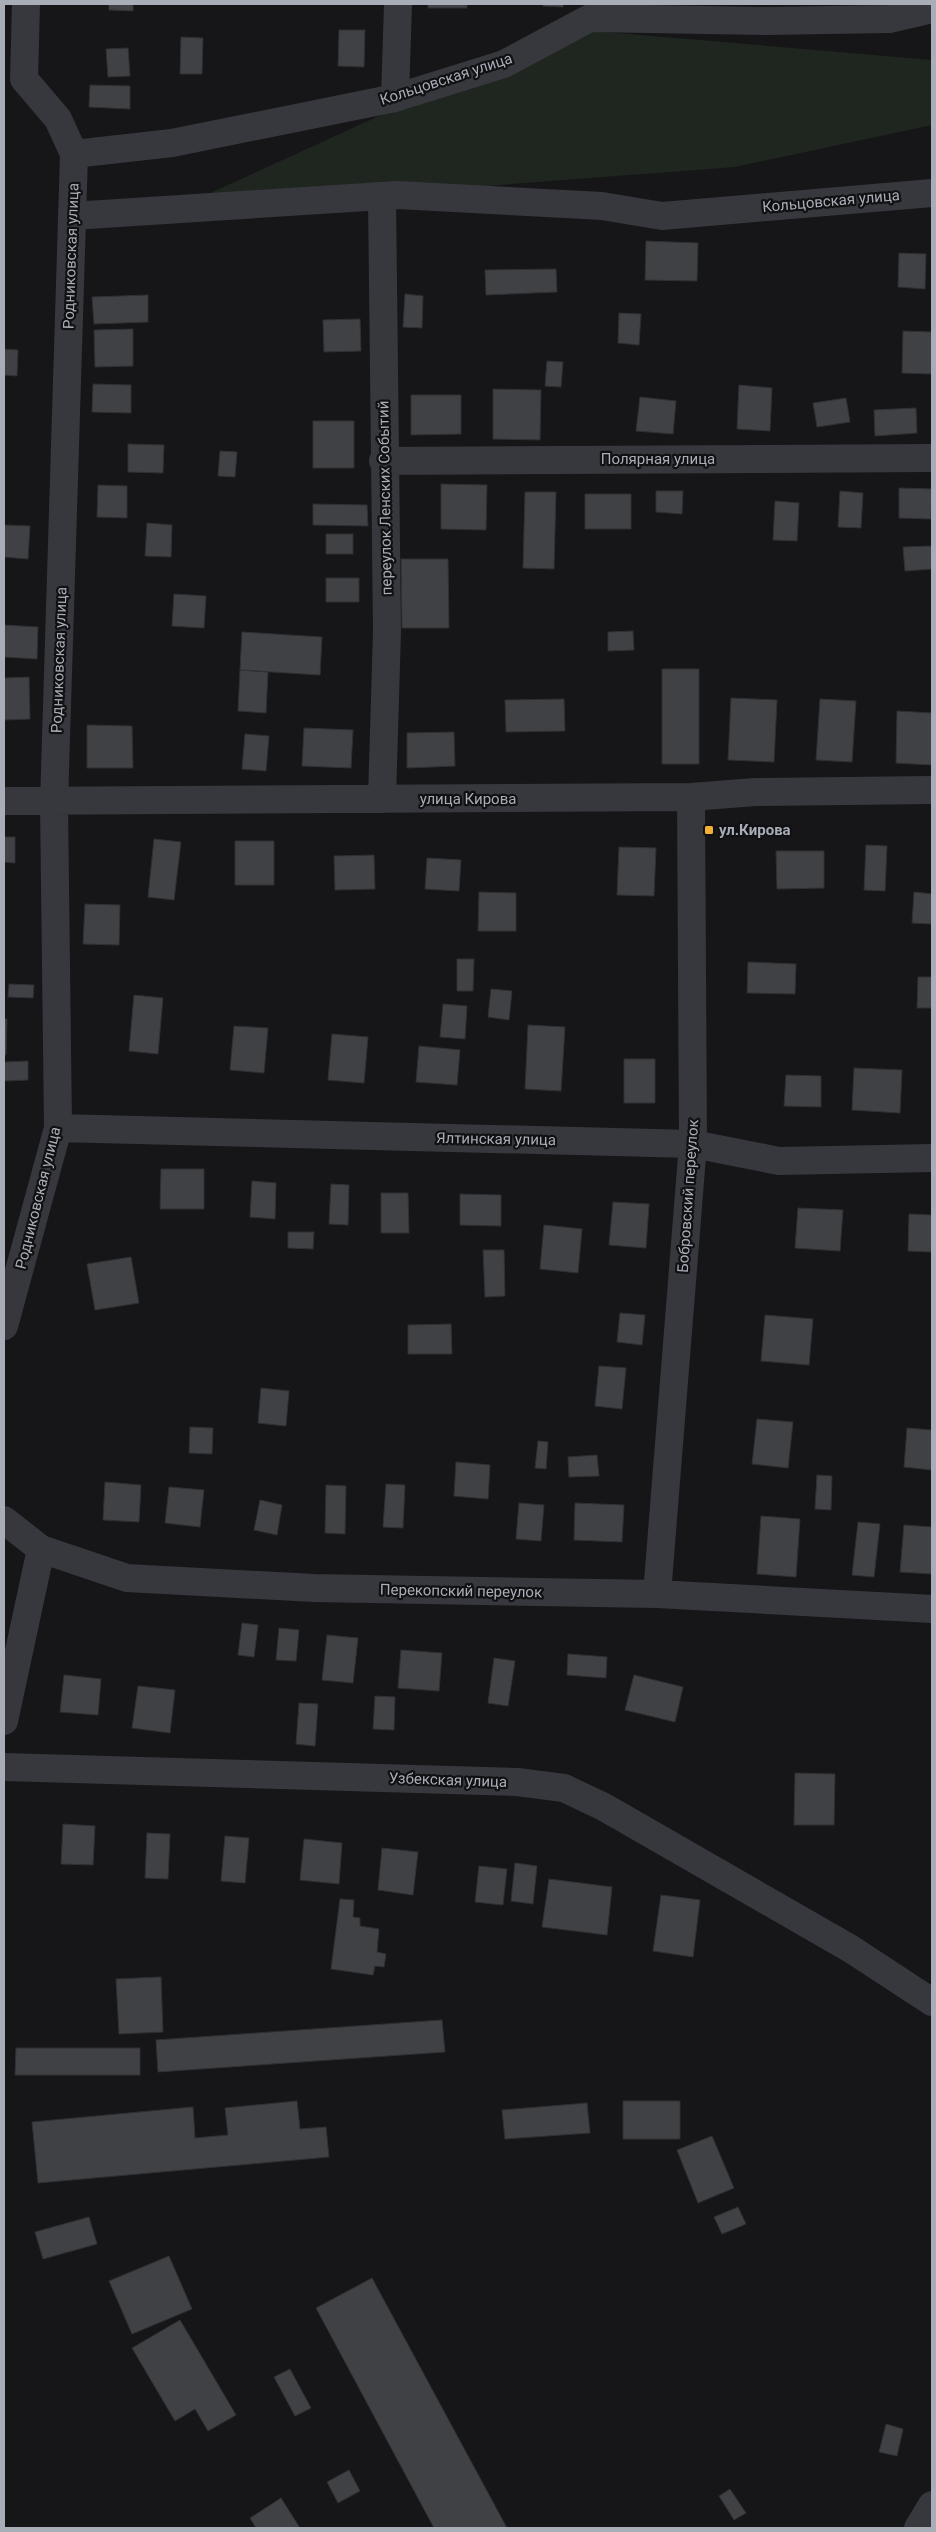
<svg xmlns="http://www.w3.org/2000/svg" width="936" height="2532" viewBox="0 0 936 2532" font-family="Roboto,sans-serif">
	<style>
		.green { fill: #1e261f }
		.building { fill: #404145; stroke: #303034 }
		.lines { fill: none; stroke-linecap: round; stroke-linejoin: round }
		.minor { stroke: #37383d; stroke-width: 28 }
		.poi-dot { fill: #f2b134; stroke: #111113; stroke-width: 2 }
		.labels { text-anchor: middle; stroke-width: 4.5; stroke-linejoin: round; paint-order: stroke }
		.street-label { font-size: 15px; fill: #a8adb8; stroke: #111113 }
		.poi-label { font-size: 15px; font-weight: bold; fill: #a8adb8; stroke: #111113; text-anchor: start }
	</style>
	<rect width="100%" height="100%" fill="#161618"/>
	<path class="green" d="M 570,29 L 932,60 L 932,125 L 735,167 L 173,210 Z"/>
	<path class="building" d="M 109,4 L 133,4 L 133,11 L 109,10 Z
		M 428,4 L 467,4 L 467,8 L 428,8 Z
		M 543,4 L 563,4 L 563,7 L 543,6 Z
		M 339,30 L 365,30 L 364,67 L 338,66 Z
		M 181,37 L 203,38 L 202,74 L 180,74 Z
		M 128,48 L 130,76 L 108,77 L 106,49 Z
		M 90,85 L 130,86 L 130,109 L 89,107 Z
		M 646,241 L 698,243 L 697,281 L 645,280 Z
		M 899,253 L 926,254 L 925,289 L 898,287 Z
		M 556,269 L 557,292 L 486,295 L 485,270 Z
		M 405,294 L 423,296 L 422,328 L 403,327 Z
		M 148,295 L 148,322 L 94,324 L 92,297 Z
		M 619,313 L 641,314 L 639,345 L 618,343 Z
		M 360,319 L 361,351 L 324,352 L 323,320 Z
		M 133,329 L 133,366 L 95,367 L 94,330 Z
		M 903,331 L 932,332 L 932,374 L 902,373 Z
		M 4,349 L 18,350 L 17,376 L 4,375 Z
		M 547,361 L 563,362 L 561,387 L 545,386 Z
		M 93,384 L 131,385 L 131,413 L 92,412 Z
		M 739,385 L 772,388 L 770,431 L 737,429 Z
		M 493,389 L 541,390 L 540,440 L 493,439 Z
		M 411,395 L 461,395 L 461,434 L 411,435 Z
		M 640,397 L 676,401 L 673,434 L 636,431 Z
		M 846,398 L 850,422 L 817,427 L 813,403 Z
		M 916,408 L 917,433 L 875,436 L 874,410 Z
		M 313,421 L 354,421 L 354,468 L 313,468 Z
		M 128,444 L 164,445 L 163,473 L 128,472 Z
		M 220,451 L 237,452 L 235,477 L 218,476 Z
		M 441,484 L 487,485 L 486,530 L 441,529 Z
		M 98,485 L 127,486 L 127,518 L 97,517 Z
		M 899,488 L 932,489 L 931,519 L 899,518 Z
		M 656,491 L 683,491 L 682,514 L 656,512 Z
		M 840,491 L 863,493 L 861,528 L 838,527 Z
		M 525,492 L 556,492 L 554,569 L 523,568 Z
		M 585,494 L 631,494 L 631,529 L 585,529 Z
		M 775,501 L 799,503 L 797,541 L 773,540 Z
		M 313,504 L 367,505 L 368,526 L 313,525 Z
		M 147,523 L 172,525 L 171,557 L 145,556 Z
		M 4,525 L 30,526 L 28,559 L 4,557 Z
		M 326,534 L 353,534 L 353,554 L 326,554 Z
		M 932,546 L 932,569 L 905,571 L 903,547 Z
		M 401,559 L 448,559 L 449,628 L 402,628 Z
		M 326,578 L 359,578 L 359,602 L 326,602 Z
		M 174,594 L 206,596 L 204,628 L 172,626 Z
		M 4,625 L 38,627 L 37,659 L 4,657 Z
		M 633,631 L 634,650 L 608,651 L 608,632 Z
		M 242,632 L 322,637 L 320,675 L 240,670 Z
		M 662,669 L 699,669 L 699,764 L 662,764 Z
		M 240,670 L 268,672 L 266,713 L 238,711 Z
		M 29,677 L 30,719 L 4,720 L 4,678 Z
		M 731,698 L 777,700 L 774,762 L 728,760 Z
		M 564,699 L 565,731 L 506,732 L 505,700 Z
		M 820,699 L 856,701 L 852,762 L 816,760 Z
		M 897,711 L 932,713 L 932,765 L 896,763 Z
		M 87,725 L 132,726 L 133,768 L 87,768 Z
		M 304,728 L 353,730 L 351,768 L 302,766 Z
		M 454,732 L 455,766 L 407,768 L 407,733 Z
		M 245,734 L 269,736 L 266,771 L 242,769 Z
		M 4,837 L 15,837 L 15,863 L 4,862 Z
		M 154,839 L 181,842 L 174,900 L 148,897 Z
		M 235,841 L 274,841 L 274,885 L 235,885 Z
		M 866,845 L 887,846 L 885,891 L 864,890 Z
		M 619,847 L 656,848 L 654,896 L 617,895 Z
		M 776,851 L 824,851 L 824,888 L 777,889 Z
		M 374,855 L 375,889 L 335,890 L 334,856 Z
		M 427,858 L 461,860 L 459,891 L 425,889 Z
		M 479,892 L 516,893 L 516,931 L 478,931 Z
		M 914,892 L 932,894 L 932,924 L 912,923 Z
		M 85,904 L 120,905 L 119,945 L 83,944 Z
		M 457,959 L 474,959 L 473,991 L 457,991 Z
		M 748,962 L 796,964 L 795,994 L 747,993 Z
		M 918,977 L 932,977 L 932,1008 L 917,1008 Z
		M 9,984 L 34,985 L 33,998 L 8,997 Z
		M 491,989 L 512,991 L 509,1020 L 488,1017 Z
		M 134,995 L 163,998 L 158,1054 L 129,1051 Z
		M 443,1004 L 467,1006 L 465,1039 L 440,1037 Z
		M 4,1019 L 7,1019 L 6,1055 L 4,1055 Z
		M 528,1025 L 565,1027 L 561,1091 L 525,1089 Z
		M 234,1026 L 268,1028 L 264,1073 L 230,1070 Z
		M 332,1034 L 368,1037 L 364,1083 L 328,1080 Z
		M 419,1046 L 460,1050 L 457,1085 L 416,1082 Z
		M 624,1059 L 655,1059 L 655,1103 L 624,1103 Z
		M 28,1061 L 28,1080 L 4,1081 L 4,1062 Z
		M 854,1068 L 902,1070 L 900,1113 L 852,1110 Z
		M 786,1075 L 821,1076 L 821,1107 L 784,1106 Z
		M 161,1169 L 204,1169 L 204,1209 L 160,1209 Z
		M 252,1181 L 276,1183 L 275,1219 L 250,1217 Z
		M 331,1184 L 349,1185 L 348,1225 L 329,1224 Z
		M 381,1193 L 408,1193 L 409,1233 L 381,1233 Z
		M 460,1194 L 501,1195 L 501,1226 L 460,1225 Z
		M 613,1202 L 649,1204 L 646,1248 L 609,1245 Z
		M 798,1208 L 843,1210 L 840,1251 L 795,1248 Z
		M 909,1214 L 932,1215 L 932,1252 L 908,1251 Z
		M 544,1225 L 582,1229 L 578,1273 L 540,1269 Z
		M 288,1232 L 314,1232 L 313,1249 L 288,1248 Z
		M 483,1250 L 504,1250 L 505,1296 L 485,1297 Z
		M 131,1257 L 139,1303 L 95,1310 L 87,1264 Z
		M 620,1313 L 645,1315 L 642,1345 L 617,1342 Z
		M 765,1315 L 813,1319 L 809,1365 L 761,1361 Z
		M 451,1324 L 452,1354 L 408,1354 L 408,1325 Z
		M 599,1366 L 626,1368 L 622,1409 L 595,1406 Z
		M 261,1388 L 289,1391 L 286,1426 L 258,1423 Z
		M 757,1419 L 793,1422 L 788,1468 L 752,1464 Z
		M 190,1427 L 213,1428 L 212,1454 L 189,1453 Z
		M 907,1428 L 932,1430 L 932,1470 L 904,1467 Z
		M 538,1441 L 548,1442 L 546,1469 L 535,1468 Z
		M 597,1455 L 599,1476 L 569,1477 L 568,1457 Z
		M 456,1462 L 490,1465 L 488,1499 L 454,1496 Z
		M 817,1475 L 832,1476 L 831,1510 L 815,1509 Z
		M 105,1482 L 141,1485 L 139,1522 L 103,1520 Z
		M 386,1484 L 405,1485 L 403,1528 L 383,1527 Z
		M 326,1485 L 346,1486 L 345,1534 L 325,1533 Z
		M 169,1487 L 204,1490 L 200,1527 L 165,1523 Z
		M 260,1500 L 282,1505 L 277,1535 L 254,1530 Z
		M 519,1503 L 544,1505 L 541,1541 L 516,1539 Z
		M 575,1503 L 624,1505 L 622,1542 L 574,1540 Z
		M 761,1516 L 800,1519 L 796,1577 L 757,1574 Z
		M 858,1522 L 880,1524 L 874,1577 L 852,1575 Z
		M 904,1525 L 932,1527 L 932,1574 L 900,1572 Z
		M 242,1623 L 258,1625 L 254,1657 L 238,1655 Z
		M 279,1628 L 299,1630 L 296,1661 L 276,1660 Z
		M 327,1635 L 358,1638 L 353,1683 L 322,1680 Z
		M 401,1650 L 442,1653 L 439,1691 L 398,1688 Z
		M 568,1654 L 607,1657 L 606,1678 L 567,1675 Z
		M 494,1658 L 515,1661 L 508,1706 L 488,1703 Z
		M 64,1675 L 101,1679 L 98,1715 L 60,1712 Z
		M 634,1675 L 683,1687 L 675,1722 L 625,1710 Z
		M 138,1686 L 175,1690 L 170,1733 L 132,1728 Z
		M 375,1696 L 395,1697 L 394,1730 L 373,1729 Z
		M 299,1703 L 318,1704 L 315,1746 L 296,1744 Z
		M 795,1773 L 835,1774 L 834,1825 L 794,1825 Z
		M 63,1824 L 95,1826 L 93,1865 L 61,1864 Z
		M 147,1833 L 170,1834 L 168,1879 L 145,1878 Z
		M 225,1836 L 249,1838 L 245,1883 L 221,1881 Z
		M 304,1839 L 342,1843 L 339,1884 L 300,1880 Z
		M 382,1848 L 418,1852 L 413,1895 L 378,1890 Z
		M 515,1863 L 537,1866 L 533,1904 L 511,1901 Z
		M 479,1866 L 507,1869 L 503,1905 L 475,1902 Z
		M 549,1879 L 612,1887 L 607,1935 L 542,1927 Z
		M 661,1895 L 700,1900 L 693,1957 L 653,1951 Z
		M 340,1899 L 354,1900 L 353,1917 L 360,1918 L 360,1926 L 379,1929 L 377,1952 L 386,1954 L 384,1967 L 375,1966 L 373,1975 L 331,1969 Z
		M 161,1977 L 163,2032 L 119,2034 L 116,1979 Z
		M 442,2020 L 445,2052 L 158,2072 L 156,2040 Z
		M 16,2048 L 140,2048 L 140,2075 L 15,2075 Z
		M 297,2101 L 300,2129 L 326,2127 L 329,2157 L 38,2183 L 32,2122 L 193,2107 L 195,2138 L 228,2135 L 225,2108 Z
		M 623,2101 L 680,2101 L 680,2139 L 623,2139 Z
		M 587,2103 L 590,2133 L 505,2139 L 502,2110 Z
		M 712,2136 L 734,2188 L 698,2203 L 677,2150 Z
		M 738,2207 L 746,2224 L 722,2234 L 714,2217 Z
		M 89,2217 L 97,2244 L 43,2259 L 35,2232 Z
		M 169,2256 L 192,2309 L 132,2334 L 109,2281 Z
		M 372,2278 L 507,2528 L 434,2528 L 316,2308 Z
		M 180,2320 L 236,2415 L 208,2431 L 195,2409 L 175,2421 L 132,2348 Z
		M 290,2369 L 311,2408 L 295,2416 L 274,2377 Z
		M 886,2424 L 903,2429 L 897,2456 L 879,2452 Z
		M 349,2470 L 360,2491 L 338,2503 L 327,2482 Z
		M 730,2489 L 746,2513 L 734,2520 L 719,2496 Z
		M 281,2498 L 300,2528 L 256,2528 L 250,2518 Z"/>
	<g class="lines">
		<path class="minor" d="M 395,98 L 398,4
			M 74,154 L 172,143 L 395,98 L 504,64 L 590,18 L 768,21 L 889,19 L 932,9
			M 72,216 L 397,195 L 602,206 L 662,216 L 932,193
			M 383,461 L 932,458
			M 382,799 L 387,631 L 382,196
			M 4,801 L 691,797 L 755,792 L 932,790
			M 58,1128 L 693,1144 L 779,1161 L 932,1158
			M 4,1326 L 58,1128 L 54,803 L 74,154 L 58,119 L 24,79 L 26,4
			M 4,1520 L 41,1549 L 127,1578 L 314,1588 L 657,1594 L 932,1609
			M 657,1594 L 693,1144 L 691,797
			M 4,1721 L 41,1549
			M 4,1767 L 517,1782 L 564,1788 L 604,1807 L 851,1949 L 932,2002
			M 918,2528 L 932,2505"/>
	</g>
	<rect class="poi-dot" x="704" y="825" width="10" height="10" rx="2.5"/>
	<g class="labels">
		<g class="street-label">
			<text transform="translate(446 79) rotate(-18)" y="5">Кольцовская улица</text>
			<text transform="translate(831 201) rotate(-5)" y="5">Кольцовская улица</text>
			<text transform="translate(71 256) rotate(-88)" y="5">Родниковская улица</text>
			<text x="658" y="464">Полярная улица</text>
			<text transform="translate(385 498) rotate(-91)" y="5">переулок Ленских Событий</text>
			<text transform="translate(59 660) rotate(-88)" y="5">Родниковская улица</text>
			<text x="468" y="804">улица Кирова</text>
			<text transform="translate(496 1139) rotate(1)" y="5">Ялтинская улица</text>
			<text transform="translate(688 1196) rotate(-86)" y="5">Бобровский переулок</text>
			<text transform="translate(38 1198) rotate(-76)" y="5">Родниковская улица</text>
			<text transform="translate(461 1591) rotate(1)" y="5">Перекопский переулок</text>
			<text transform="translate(448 1780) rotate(2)" y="5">Узбекская улица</text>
		</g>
		<g class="poi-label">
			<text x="719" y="835">ул.Кирова</text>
		</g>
	</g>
	<rect width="936" height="2532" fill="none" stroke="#a8adb8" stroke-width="10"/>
</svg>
